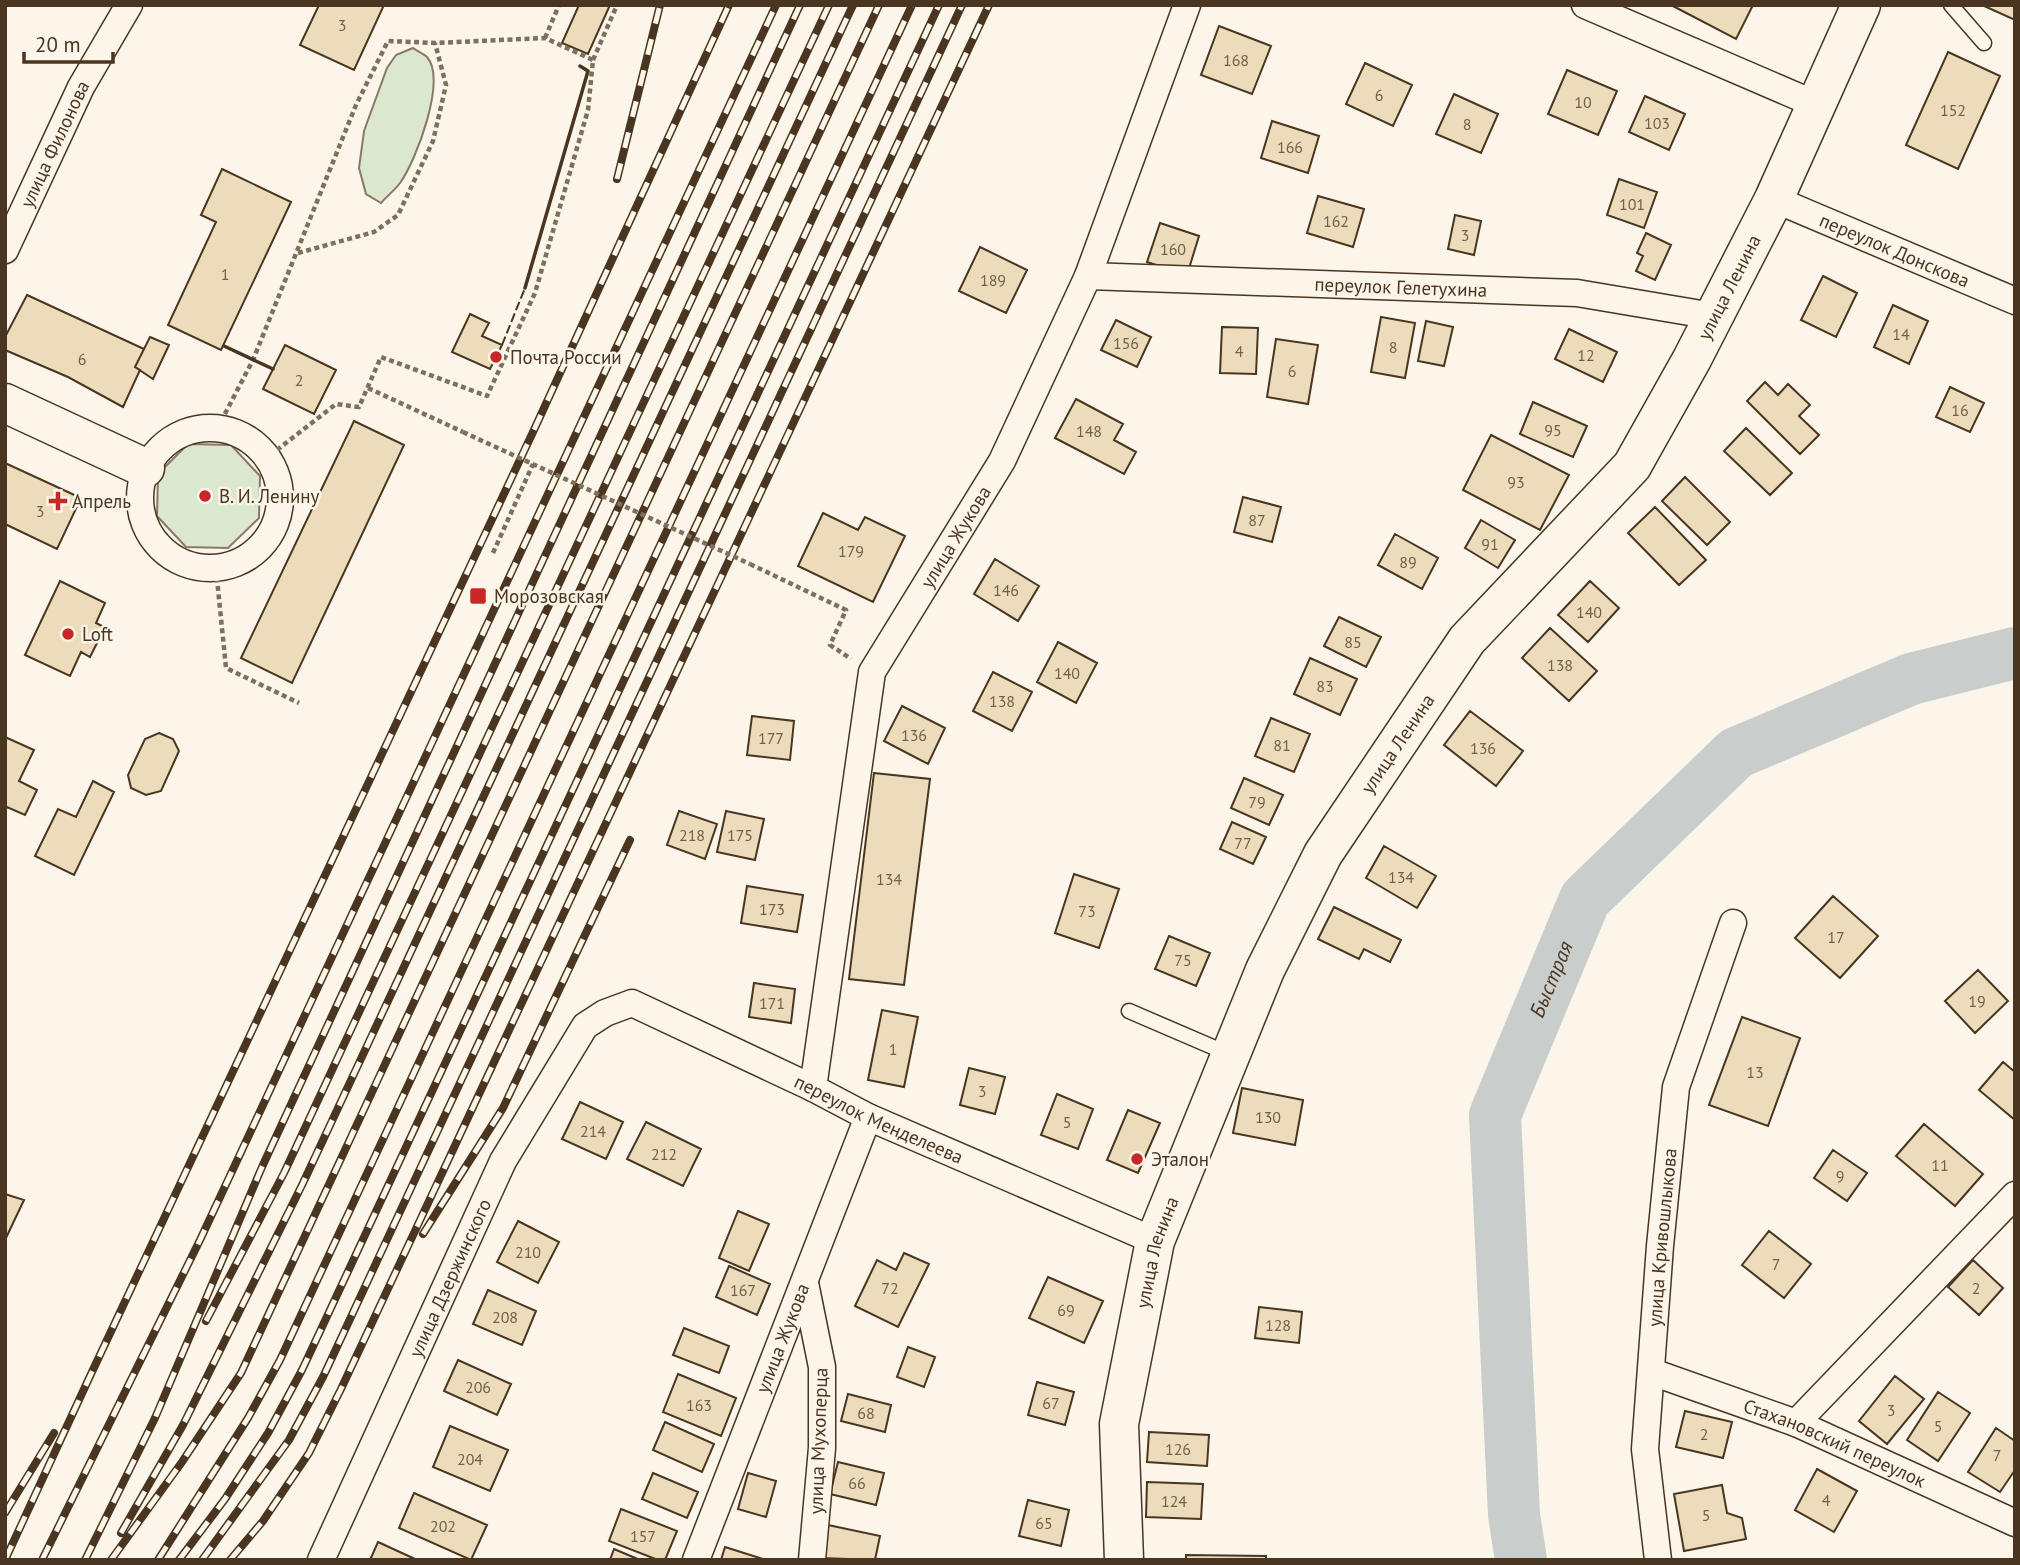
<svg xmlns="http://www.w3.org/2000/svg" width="2020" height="1565" viewBox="0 0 2020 1565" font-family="'PT Sans',sans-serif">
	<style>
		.green { fill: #dce7d0; stroke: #887966; stroke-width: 2 }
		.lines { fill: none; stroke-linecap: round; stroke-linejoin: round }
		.river { stroke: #c9cecd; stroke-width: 52 }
		.building { fill: #ecdcbc; stroke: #4a3520; stroke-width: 2 }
		.lane-casing { stroke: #4a3520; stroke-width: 17 }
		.street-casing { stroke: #4a3520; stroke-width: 29 }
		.secondary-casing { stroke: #4a3520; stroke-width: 41 }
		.path { stroke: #7f6f5c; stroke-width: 4.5; stroke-dasharray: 5 3.5; stroke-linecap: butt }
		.lane { stroke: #fbf6e9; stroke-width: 14 }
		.street { stroke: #fbf6e9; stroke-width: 26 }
		.secondary { stroke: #fbf6e9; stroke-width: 38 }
		.rail-casing { stroke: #4a3520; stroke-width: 8 }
		.rail { stroke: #fbf6e9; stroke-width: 5; stroke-dasharray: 16; stroke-linecap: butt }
		.path-bridge { stroke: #7f6f5c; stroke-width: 4.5; stroke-dasharray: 5 3.5; stroke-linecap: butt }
		.fence { stroke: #4a3520; stroke-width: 2; stroke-dasharray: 9 3.5; stroke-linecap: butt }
		.wall { stroke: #4a3520; stroke-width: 3.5 }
		.poi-dot { fill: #c62828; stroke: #fbf6e9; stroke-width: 2.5 }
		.labels { text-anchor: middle; stroke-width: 5; stroke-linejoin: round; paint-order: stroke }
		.number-label { font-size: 16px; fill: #725f47 }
		.street-label { font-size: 19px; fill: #4a3520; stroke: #fbf6e9 }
		.poi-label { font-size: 19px; fill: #4a3520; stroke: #fbf6e9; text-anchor: start }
		.water-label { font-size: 21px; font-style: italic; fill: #4a3520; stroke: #fbf6e9 }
	</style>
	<rect width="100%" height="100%" fill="#fbf6e9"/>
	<path class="green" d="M 413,48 C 417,51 424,54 427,57 C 447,80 416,161 400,183 C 395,190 387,196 381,203 L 366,194 L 359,168 L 364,131 L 387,68 L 396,55 Z
		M 188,444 L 231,445 L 260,476 L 259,518 L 228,548 L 186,547 L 157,516 L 158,474 Z"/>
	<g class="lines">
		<path class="river" id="s1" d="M 1521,1560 L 1514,1515 L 1495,1115 L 1585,899 L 1736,753 L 1911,679 L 2015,653"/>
	</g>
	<path class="building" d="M 319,5 L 384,5 L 354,70 L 300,45 Z
		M 579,5 L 610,5 L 588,54 L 562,43 Z
		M 1671,5 L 1753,5 L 1736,39 Z
		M 1982,5 L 2015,5 L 2015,20 Z
		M 1219,26 L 1271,46 L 1252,94 L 1201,75 Z
		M 1948,52 L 2000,76 L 1958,169 L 1906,145 Z
		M 1365,63 L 1412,85 L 1393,126 L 1346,104 Z
		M 1567,70 L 1617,91 L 1598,135 L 1548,114 Z
		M 1454,94 L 1498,114 L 1481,153 L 1436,134 Z
		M 1645,96 L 1685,114 L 1669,150 L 1629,132 Z
		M 1272,121 L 1319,136 L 1308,173 L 1261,158 Z
		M 222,169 L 291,202 L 221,350 L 168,325 L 216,222 L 201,215 Z
		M 1619,179 L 1657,192 L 1644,228 L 1607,215 Z
		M 1318,196 L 1364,209 L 1353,247 L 1307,233 Z
		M 1455,215 L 1481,221 L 1474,255 L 1448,249 Z
		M 1160,223 L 1199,236 L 1187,275 L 1147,262 Z
		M 1646,233 L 1671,245 L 1655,280 L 1636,271 L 1643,256 L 1637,253 Z
		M 980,247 L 1027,270 L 1006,313 L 959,291 Z
		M 1823,276 L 1857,293 L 1836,337 L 1801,320 Z
		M 27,295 L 144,349 L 135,367 L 140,370 L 123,407 L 68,377 L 5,350 L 5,337 Z
		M 1893,305 L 1928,321 L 1909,364 L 1874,347 Z
		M 470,314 L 489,323 L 482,336 L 502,345 L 490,369 L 452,352 Z
		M 1381,317 L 1415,323 L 1405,378 L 1371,372 Z
		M 1116,320 L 1151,337 L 1137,367 L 1101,350 Z
		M 1426,321 L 1453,327 L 1444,366 L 1418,361 Z
		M 1222,327 L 1258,328 L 1256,374 L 1220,373 Z
		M 1569,329 L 1617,352 L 1603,382 L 1555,359 Z
		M 150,337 L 169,345 L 153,379 L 135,367 Z
		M 1276,339 L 1318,345 L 1308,404 L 1267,397 Z
		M 285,345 L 336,370 L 314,414 L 263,389 Z
		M 1765,382 L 1778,395 L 1788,384 L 1810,405 L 1799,416 L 1819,435 L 1800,454 L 1747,401 Z
		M 1950,387 L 1984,403 L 1970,432 L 1936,417 Z
		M 1076,399 L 1123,424 L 1114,440 L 1136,452 L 1124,474 L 1055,438 Z
		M 1533,402 L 1587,426 L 1573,457 L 1520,434 Z
		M 354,421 L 404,445 L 292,683 L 241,658 Z
		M 1746,428 L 1792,473 L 1770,495 L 1724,451 Z
		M 1491,435 L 1569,475 L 1540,530 L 1463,490 Z
		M 5,463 L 81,498 L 57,549 L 5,524 Z
		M 1685,477 L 1730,522 L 1707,545 L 1662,501 Z
		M 1243,497 L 1281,507 L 1272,542 L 1234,532 Z
		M 1655,507 L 1706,560 L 1679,585 L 1628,533 Z
		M 823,513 L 858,530 L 865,517 L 905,536 L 873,602 L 798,566 Z
		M 1481,520 L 1515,540 L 1498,568 L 1465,548 Z
		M 1395,534 L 1438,558 L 1422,589 L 1378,565 Z
		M 995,559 L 1039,586 L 1018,621 L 974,594 Z
		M 60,581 L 105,603 L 96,623 L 104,627 L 98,641 L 90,657 L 81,652 L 70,676 L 25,655 Z
		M 1590,581 L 1619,608 L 1588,642 L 1558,615 Z
		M 1339,617 L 1381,637 L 1366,667 L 1324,646 Z
		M 1550,628 L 1597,671 L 1569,701 L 1522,658 Z
		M 1058,642 L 1097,663 L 1076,703 L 1037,682 Z
		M 1310,658 L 1357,679 L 1340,715 L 1294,694 Z
		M 993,672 L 1032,692 L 1012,731 L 973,711 Z
		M 902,706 L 945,728 L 928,764 L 884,741 Z
		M 1470,711 L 1523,751 L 1496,786 L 1444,745 Z
		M 752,716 L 794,721 L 790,760 L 747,755 Z
		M 1271,718 L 1310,734 L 1294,772 L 1255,756 Z
		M 159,733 L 173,739 L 179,751 L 161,791 L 146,795 L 131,788 L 128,775 L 145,739 Z
		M 5,737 L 34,750 L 19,781 L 37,790 L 25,815 L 7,807 L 5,811 Z
		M 874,773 L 930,779 L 904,985 L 849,979 Z
		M 1244,778 L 1283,795 L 1269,825 L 1231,808 Z
		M 93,781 L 114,792 L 74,875 L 35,856 L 58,809 L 76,817 Z
		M 679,811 L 717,824 L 705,859 L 667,845 Z
		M 726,811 L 764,819 L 755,860 L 717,852 Z
		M 1232,822 L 1266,837 L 1253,864 L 1220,849 Z
		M 1384,846 L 1436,876 L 1417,908 L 1366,878 Z
		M 1074,874 L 1119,889 L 1099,948 L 1055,933 Z
		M 747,886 L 803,895 L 797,932 L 741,923 Z
		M 1833,896 L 1878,936 L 1840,978 L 1795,938 Z
		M 1334,907 L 1401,940 L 1390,962 L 1364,949 L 1359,959 L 1318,939 Z
		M 1169,936 L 1210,953 L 1196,986 L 1155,969 Z
		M 1978,970 L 2008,1001 L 1975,1033 L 1945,1001 Z
		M 754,983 L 795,989 L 791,1023 L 749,1017 Z
		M 882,1010 L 918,1017 L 904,1087 L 868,1080 Z
		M 1742,1017 L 1800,1038 L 1768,1126 L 1709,1105 Z
		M 2003,1062 L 2015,1072 L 2015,1120 L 1979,1090 Z
		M 969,1068 L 1005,1077 L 995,1114 L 960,1105 Z
		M 1242,1088 L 1303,1100 L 1295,1145 L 1233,1133 Z
		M 1057,1094 L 1093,1109 L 1078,1149 L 1041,1135 Z
		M 580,1102 L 623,1122 L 606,1159 L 562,1139 Z
		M 1128,1110 L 1160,1123 L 1138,1173 L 1107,1160 Z
		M 646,1122 L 701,1149 L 683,1186 L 627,1159 Z
		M 1924,1124 L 1983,1174 L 1955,1206 L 1896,1156 Z
		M 1833,1150 L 1867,1173 L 1847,1201 L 1814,1178 Z
		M 5,1194 L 24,1200 L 5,1240 Z
		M 738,1211 L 769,1224 L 749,1271 L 719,1258 Z
		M 518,1221 L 559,1242 L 538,1283 L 497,1262 Z
		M 1769,1231 L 1811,1264 L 1784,1298 L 1742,1265 Z
		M 904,1253 L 929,1264 L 898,1327 L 855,1306 L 877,1260 L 896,1270 Z
		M 1973,1260 L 2003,1288 L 1979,1315 L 1948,1287 Z
		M 729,1266 L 770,1284 L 757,1315 L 716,1297 Z
		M 1048,1277 L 1103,1301 L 1084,1343 L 1029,1318 Z
		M 488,1290 L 536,1311 L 522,1345 L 473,1324 Z
		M 1259,1307 L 1302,1312 L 1299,1343 L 1255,1338 Z
		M 684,1328 L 729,1346 L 719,1373 L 673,1355 Z
		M 908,1347 L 935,1357 L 924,1387 L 897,1377 Z
		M 458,1360 L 511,1384 L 497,1415 L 444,1391 Z
		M 678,1374 L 736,1398 L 721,1436 L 663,1412 Z
		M 1895,1376 L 1924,1399 L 1887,1444 L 1859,1421 Z
		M 1037,1382 L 1074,1392 L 1065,1425 L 1028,1415 Z
		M 1938,1392 L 1970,1413 L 1938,1461 L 1907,1440 Z
		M 848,1394 L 891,1405 L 885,1432 L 841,1421 Z
		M 1685,1411 L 1732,1422 L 1723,1458 L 1676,1447 Z
		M 665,1422 L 714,1444 L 702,1472 L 653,1450 Z
		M 450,1426 L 508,1450 L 490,1491 L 433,1467 Z
		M 1996,1428 L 2015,1441 L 2015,1470 L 2000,1492 L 1968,1472 Z
		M 1149,1432 L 1209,1435 L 1207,1466 L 1147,1462 Z
		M 838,1462 L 884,1473 L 876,1505 L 830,1494 Z
		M 1817,1469 L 1857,1491 L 1834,1532 L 1795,1510 Z
		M 653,1473 L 698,1492 L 687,1518 L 642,1499 Z
		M 748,1473 L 776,1481 L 766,1517 L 738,1509 Z
		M 1147,1482 L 1203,1484 L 1201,1519 L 1146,1517 Z
		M 1722,1485 L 1727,1513 L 1742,1518 L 1746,1539 L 1684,1551 L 1674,1494 Z
		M 414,1493 L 487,1525 L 471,1560 L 399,1528 Z
		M 1028,1500 L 1069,1510 L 1061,1546 L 1019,1536 Z
		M 621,1509 L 677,1531 L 665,1560 L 658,1560 L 609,1541 Z
		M 828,1525 L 880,1536 L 875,1560 L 821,1558 Z
		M 378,1542 L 415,1559 L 415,1560 L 370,1560 Z
		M 725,1547 L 763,1559 L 763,1560 L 721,1560 Z
		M 614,1549 L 640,1560 L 610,1560 Z
		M 1186,1555 L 1266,1556 L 1266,1560 L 1186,1560 Z"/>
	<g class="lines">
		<defs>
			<path id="lane" d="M 1951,5 L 1984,43
				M 1129,1011 L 1229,1054"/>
			<g id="street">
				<path d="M 1585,5 L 1815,104"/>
				<path id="s2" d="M 1774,199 L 2015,301"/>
				<path id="s3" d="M 5,250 L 81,87 L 129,5"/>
				<path id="s4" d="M 1088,276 L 1577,293 L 1713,316"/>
				<circle cx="210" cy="498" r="70"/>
				<path id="s5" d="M 813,1088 L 872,672 L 1002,461 L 1088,276 L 1187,5"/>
				<path d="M 805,1283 L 822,1367 L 822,1448 L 812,1560"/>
				<path id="s6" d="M 1652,1372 L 1796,1423 L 2015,1523"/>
				<path d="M 1796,1423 L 2015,1195"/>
				<path id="s7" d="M 321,1560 L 503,1161 L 585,1026 L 605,1013 L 632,1003 L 813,1088 L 868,1117 L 1155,1241"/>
				<path id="s8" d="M 696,1560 L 868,1117"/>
				<path id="s9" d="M 1658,1560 L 1645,1449 L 1660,1246 L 1676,1087 L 1733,923"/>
			</g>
			<g id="secondary">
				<path d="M 5,403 L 145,468"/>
				<path id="s10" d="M 1124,1560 L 1119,1424 L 1155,1241 L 1265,970 L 1323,854 L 1467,640 L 1632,466 L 1692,359 L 1774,199 L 1861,5"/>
			</g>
		</defs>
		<use href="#lane" class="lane-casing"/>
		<use href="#street" class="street-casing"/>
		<use href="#secondary" class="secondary-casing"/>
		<path class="path" d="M 545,38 L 559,5
			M 593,60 L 617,5
			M 298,253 L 374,232 L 398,215 L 433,141 L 446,85 L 435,43
			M 368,388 L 463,432
			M 217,429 L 253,360 L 356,105 L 388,41 L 435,43 L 545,38 L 593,60 L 588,110 L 535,293 L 487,396 L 381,357 L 359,407 L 336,404 L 268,457
			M 493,553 L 533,464
			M 750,564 L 846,610 L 830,645 L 851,659
			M 216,569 L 226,668 L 299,703"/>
		<use href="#lane" class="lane"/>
		<use href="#street" class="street"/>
		<use href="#secondary" class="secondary"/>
		<defs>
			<path id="rail" d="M 617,179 L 660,5
				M 423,1234 L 503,1108 L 630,840
				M 206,1321 L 284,1173 L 829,5
				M 5,1513 L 54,1433
				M 121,1533 L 183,1425 L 303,1183 L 853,5
				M 5,1560 L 91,1374 L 533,432 L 729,5
				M 42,1560 L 200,1240 L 776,5
				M 85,1560 L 155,1418 L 262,1167 L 800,5
				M 111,1560 L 182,1462 L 241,1373 L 879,5
				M 158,1560 L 248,1418 L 280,1360 L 912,5
				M 179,1560 L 225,1499 L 268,1433 L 302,1370 L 939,5
				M 202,1560 L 289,1440 L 323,1377 L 962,5
				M 230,1560 L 263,1521 L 309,1453 L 341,1389 L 989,5"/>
		</defs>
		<use href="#rail" class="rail-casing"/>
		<use href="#rail" class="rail"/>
		<path class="path-bridge" d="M 463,432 L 750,564"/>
		<path class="fence" d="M 502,345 L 525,288"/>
		<path class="wall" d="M 525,288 L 588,71 L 580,66
			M 224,346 L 273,369"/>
	</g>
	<g class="poi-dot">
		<circle cx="496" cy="357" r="7"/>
		<circle cx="205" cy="496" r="7"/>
		<path d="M54.5 490.5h7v7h7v7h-7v7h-7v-7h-7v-7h7z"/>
		<rect x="469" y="587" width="18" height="18" rx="3.5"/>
		<circle cx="68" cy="634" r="7"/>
		<circle cx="1137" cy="1159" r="7"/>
	</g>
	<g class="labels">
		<g class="number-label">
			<text x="342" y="31">3</text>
			<text x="1236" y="66">168</text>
			<text x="1379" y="101">6</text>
			<text x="1583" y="108">10</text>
			<text x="1953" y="116">152</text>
			<text x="1657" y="129">103</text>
			<text x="1467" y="130">8</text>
			<text x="1290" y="153">166</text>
			<text x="1632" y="210">101</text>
			<text x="1336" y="227">162</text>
			<text x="1465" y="241">3</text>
			<text x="1173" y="255">160</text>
			<text x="225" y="280">1</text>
			<text x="993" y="286">189</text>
			<text x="1901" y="340">14</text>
			<text x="1126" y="349">156</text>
			<text x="1393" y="353">8</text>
			<text x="1239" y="357">4</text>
			<text x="1586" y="361">12</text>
			<text x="82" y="365">6</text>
			<text x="1292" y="377">6</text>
			<text x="299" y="386">2</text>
			<text x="1960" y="416">16</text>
			<text x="1553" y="436">95</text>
			<text x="1089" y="437">148</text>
			<text x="1516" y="488">93</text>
			<text x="40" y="517">3</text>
			<text x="1257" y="526">87</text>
			<text x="1490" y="550">91</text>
			<text x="851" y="557">179</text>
			<text x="1408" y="568">89</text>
			<text x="1006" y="596">146</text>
			<text x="1589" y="618">140</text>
			<text x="1353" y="648">85</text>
			<text x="1560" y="671">138</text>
			<text x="1067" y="679">140</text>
			<text x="1325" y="692">83</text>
			<text x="1002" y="707">138</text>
			<text x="914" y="741">136</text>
			<text x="771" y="744">177</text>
			<text x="1282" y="751">81</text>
			<text x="1483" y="754">136</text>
			<text x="1257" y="808">79</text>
			<text x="692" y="841">218</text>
			<text x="740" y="841">175</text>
			<text x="1243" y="849">77</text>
			<text x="1401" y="883">134</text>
			<text x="889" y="885">134</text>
			<text x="772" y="915">173</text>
			<text x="1087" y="917">73</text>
			<text x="1836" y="943">17</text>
			<text x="1183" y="966">75</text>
			<text x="1977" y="1007">19</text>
			<text x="772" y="1009">171</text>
			<text x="893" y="1055">1</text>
			<text x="1755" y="1078">13</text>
			<text x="982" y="1097">3</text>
			<text x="1268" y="1123">130</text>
			<text x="1067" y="1128">5</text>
			<text x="593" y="1137">214</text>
			<text x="664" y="1160">212</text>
			<text x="1940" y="1171">11</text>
			<text x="1840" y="1182">9</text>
			<text x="528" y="1258">210</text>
			<text x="1776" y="1270">7</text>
			<text x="890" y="1294">72</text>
			<text x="1976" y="1294">2</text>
			<text x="743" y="1296">167</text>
			<text x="1066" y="1316">69</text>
			<text x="505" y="1323">208</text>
			<text x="1278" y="1331">128</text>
			<text x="478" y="1393">206</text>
			<text x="1051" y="1409">67</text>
			<text x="699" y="1411">163</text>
			<text x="1891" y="1416">3</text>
			<text x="866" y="1419">68</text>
			<text x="1938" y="1432">5</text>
			<text x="1704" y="1440">2</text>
			<text x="1178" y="1455">126</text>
			<text x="1997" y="1461">7</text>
			<text x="470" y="1465">204</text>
			<text x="857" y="1489">66</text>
			<text x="1826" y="1506">4</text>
			<text x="1174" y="1507">124</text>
			<text x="1706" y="1521">5</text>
			<text x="1044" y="1529">65</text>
			<text x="443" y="1532">202</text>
			<text x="643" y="1542">157</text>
		</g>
		<g class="street-label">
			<text dy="7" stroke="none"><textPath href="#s3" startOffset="117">улица Филонова</textPath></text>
			<text dy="7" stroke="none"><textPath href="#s2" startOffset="131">переулок Донскова</textPath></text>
			<text dy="7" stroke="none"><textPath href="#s4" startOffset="313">переулок Гелетухина</textPath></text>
			<text dy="7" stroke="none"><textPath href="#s10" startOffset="1446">улица Ленина</textPath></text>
			<text dy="7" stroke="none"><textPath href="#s5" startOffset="579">улица Жукова</textPath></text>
			<text dy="7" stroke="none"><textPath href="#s10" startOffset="878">улица Ленина</textPath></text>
			<text dy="7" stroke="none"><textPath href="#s7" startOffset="922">переулок Менделеева</textPath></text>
			<text dy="7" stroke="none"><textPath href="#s9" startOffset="324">улица Кривошлыкова</textPath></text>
			<text dy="7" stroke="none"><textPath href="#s10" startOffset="312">улица Ленина</textPath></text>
			<text dy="7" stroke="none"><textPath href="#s7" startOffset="310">улица Дзержинского</textPath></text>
			<text dy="7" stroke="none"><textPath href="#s8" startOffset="238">улица Жукова</textPath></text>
			<text transform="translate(818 1441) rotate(-88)" y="7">улица Мухоперца</text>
			<text dy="7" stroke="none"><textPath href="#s6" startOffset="196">Стахановский переулок</textPath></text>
		</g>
		<g class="poi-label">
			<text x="510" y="364">Почта России</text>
			<text x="219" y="503">В. И. Ленину</text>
			<text x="72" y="508">Апрель</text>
			<text x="494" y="603">Морозовская</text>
			<text x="82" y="641">Loft</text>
			<text x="1151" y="1166">Эталон</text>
		</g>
		<g class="water-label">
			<text dy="7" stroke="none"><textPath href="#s1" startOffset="593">Быстрая</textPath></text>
		</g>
	</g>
	<rect width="2020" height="1565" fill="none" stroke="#4a3520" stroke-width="14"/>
	<path d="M24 52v10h89v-10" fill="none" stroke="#4a3520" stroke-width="3.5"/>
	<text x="35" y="52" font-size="21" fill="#4a3520" stroke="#fbf6e9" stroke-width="5" paint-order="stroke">20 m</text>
</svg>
